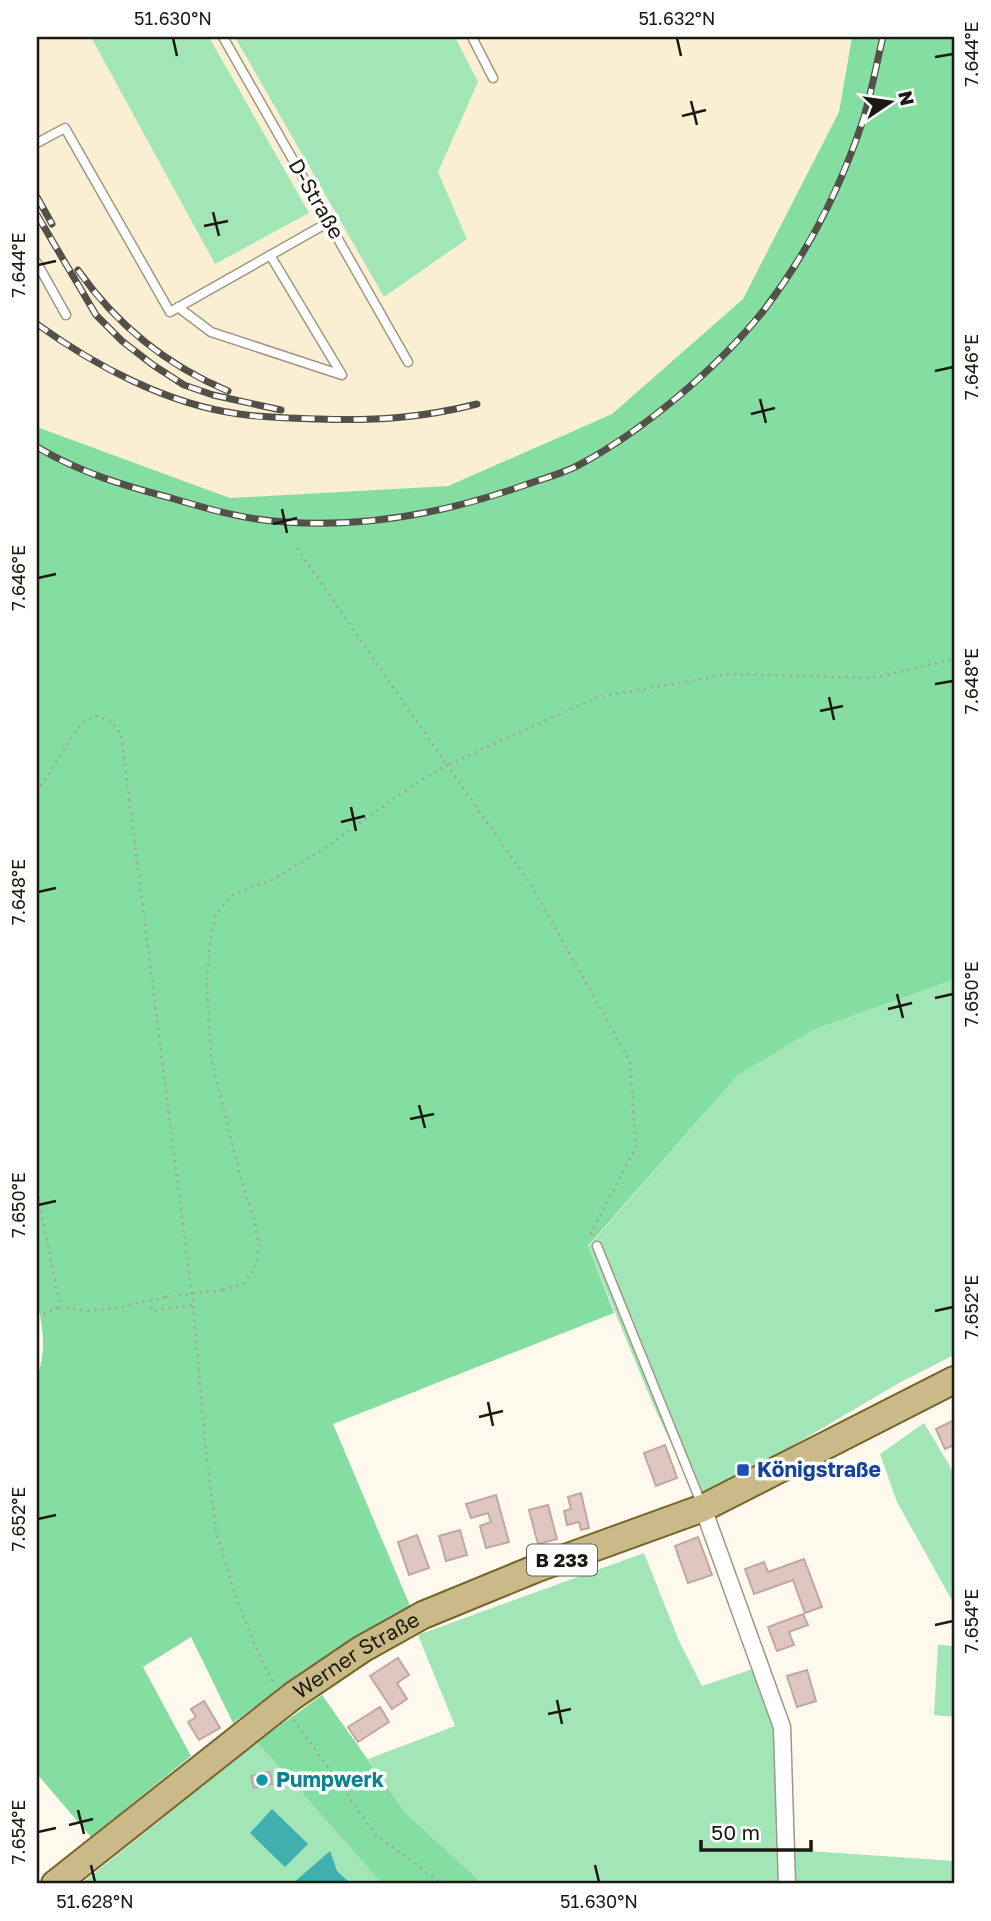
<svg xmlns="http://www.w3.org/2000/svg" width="991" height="1921" viewBox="0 0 991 1921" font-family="'Golos Text',sans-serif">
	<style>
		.built { fill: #faefd3 }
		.green { fill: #a2e6b7 }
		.forest { fill: #84dea2 }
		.water { fill: #41aeaf }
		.building { fill: #dfc6c1; stroke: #c0a7a3; stroke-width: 2 }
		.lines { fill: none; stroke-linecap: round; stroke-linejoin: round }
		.service-casing { stroke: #9f9884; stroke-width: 11 }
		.minor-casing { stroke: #9f9884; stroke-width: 19 }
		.primary-casing { stroke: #76642a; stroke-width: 30 }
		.path { stroke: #a4a196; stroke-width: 2.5; stroke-dasharray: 2 5; stroke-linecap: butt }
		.service { stroke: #fff; stroke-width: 8 }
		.minor { stroke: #fff; stroke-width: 16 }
		.primary { stroke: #caba88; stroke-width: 26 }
		.rail-casing { stroke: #535147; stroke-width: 7 }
		.rail { stroke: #fff; stroke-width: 4.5; stroke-dasharray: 13; stroke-linecap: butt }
		.primary-bridge-casing { stroke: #76642a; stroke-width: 30; stroke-linecap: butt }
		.path-bridge { stroke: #a4a196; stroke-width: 2.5; stroke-dasharray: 2 5; stroke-linecap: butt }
		.primary-bridge { stroke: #caba88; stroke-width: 26 }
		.ticks { fill: none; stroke: #1b1911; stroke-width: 2.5 }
		.transit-dot { fill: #1a4fb4; stroke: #fff; stroke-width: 2.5 }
		.culture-dot { fill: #0f9aa8; stroke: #fff; stroke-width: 2.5 }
		.labels { text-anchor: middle; stroke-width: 7; stroke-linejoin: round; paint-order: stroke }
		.shield { fill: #fff; stroke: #5f5e58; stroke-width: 2 }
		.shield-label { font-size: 19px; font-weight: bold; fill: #1b1911 }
		.street-label { font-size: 21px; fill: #1b1911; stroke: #fff }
		.transit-label { font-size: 21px; font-weight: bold; fill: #164399; stroke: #fff; text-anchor: start }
		.culture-label { font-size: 21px; font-weight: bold; fill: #0d838f; stroke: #fff; text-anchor: start }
		.neatline { fill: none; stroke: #1b1911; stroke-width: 2.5 }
		.ticks-label { font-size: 18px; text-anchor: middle; fill: #1b1911 }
	</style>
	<rect width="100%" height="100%" fill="#fef9ec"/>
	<path class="built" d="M 37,37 L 852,37 L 839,112 L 743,299 L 612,414 L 447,486 L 230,498 L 37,427 Z"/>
	<path class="green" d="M 91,37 L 209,37 L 309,213 L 215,264 Z
		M 235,37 L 455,37 L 478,82 L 438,172 L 467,239 L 384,297 Z
		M 954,980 L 954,1355 L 899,1383 L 698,1501 L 655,1409 L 588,1247 L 737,1076 L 815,1029 Z
		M 924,1423 L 954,1473 L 954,1604 L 897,1502 L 880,1454 Z
		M 644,1553 L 679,1641 L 702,1686 L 753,1669 L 775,1722 L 781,1884 L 483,1884 L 405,1812 L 368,1759 L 455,1726 L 418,1635 Z
		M 938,1645 L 954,1646 L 954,1717 L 934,1715 Z
		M 257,1742 L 382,1884 L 81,1884 Z
		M 795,1850 L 954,1861 L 954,1884 L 795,1884 Z"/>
	<path class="forest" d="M 852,37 L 954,37 L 954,980 L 815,1029 L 737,1076 L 588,1246 L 614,1313 L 333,1424 L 411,1608 L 305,1669 L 233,1723 L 191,1637 L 143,1667 L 191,1756 L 91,1837 L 37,1774 L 37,1377 C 46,1355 44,1326 37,1304 L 37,427 L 230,498 L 448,486 L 612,414 L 743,299 L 839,112 Z
		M 322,1695 L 405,1812 L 483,1884 L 382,1884 L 257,1742 Z"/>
	<path class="water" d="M 272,1809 L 308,1844 L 285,1867 L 250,1833 Z
		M 330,1851 L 337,1871 L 351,1884 L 292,1884 Z"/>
	<path class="building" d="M 954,1420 L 954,1445 L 945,1449 L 936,1429 Z
		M 665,1445 L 677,1478 L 656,1486 L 644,1453 Z
		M 581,1493 L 589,1528 L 581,1530 L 579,1522 L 567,1525 L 564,1511 L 571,1509 L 568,1497 Z
		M 496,1495 L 509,1542 L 486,1548 L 480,1526 L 491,1522 L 488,1513 L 471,1518 L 466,1504 Z
		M 548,1505 L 557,1539 L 538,1544 L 529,1510 Z
		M 460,1530 L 467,1555 L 446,1561 L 439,1536 Z
		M 417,1535 L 429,1568 L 409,1575 L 398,1542 Z
		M 698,1537 L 712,1575 L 688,1583 L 675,1546 Z
		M 804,1559 L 822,1607 L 805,1613 L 793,1580 L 754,1594 L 745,1569 L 764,1562 L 768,1572 Z
		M 803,1614 L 808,1625 L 789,1632 L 794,1645 L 777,1651 L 768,1627 Z
		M 398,1658 L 409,1675 L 397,1683 L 407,1699 L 392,1709 L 370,1676 Z
		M 807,1670 L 816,1701 L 797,1707 L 787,1676 Z
		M 204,1701 L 220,1728 L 199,1740 L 188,1722 L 196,1717 L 191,1709 Z
		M 380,1707 L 389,1722 L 358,1742 L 348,1727 Z
		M 270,1772 L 272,1784 L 254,1788 L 251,1776 Z"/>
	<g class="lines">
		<defs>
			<path id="service" d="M 223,37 L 408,362
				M 472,37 L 493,78
				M 37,143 L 65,128 L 170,312 L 329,222
				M 37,263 L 66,315
				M 178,307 L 211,332 L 342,375 L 270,255
				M 597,1246 L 702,1505"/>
			<path id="minor" d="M 703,1508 L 782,1727 L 787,1884"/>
			<g id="primary">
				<path id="s1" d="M 294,1695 L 362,1649 L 423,1615 L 535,1569 L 703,1508 L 954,1380"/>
				<path d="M 55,1884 L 271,1713"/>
			</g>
		</defs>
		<use href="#service" class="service-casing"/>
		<use href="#minor" class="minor-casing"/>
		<use href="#primary" class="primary-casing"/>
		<path class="path" d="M 297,548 L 447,765 L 598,697 L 730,674 L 872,678 L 954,659
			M 37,792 L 81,723 L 97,716 L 111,721 L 121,734 L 193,1305 L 206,1452 L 216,1530 L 232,1586 L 254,1644 L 274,1684
			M 37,1190 L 60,1307 L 87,1311 L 118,1308 L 165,1297
			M 223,1290 L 243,1284 L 255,1269 L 259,1245 L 254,1219 L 242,1183 L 211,1058 L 207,987 L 209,947 L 216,914 L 232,895 L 270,881 L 322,850 L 413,785 L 447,765 L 531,885 L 630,1061 L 636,1147 L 591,1233 L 592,1236
			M 151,1300 L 152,1311 L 193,1305
			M 37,1317 L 60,1307
			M 294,1720 L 376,1835 L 443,1884"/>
		<use href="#service" class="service"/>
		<use href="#minor" class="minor"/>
		<use href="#primary" class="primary"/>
		<defs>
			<path id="rail" d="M 37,197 L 52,224
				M 37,215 L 96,315 L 122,341 L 153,365 L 184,385 L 213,395 L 281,410
				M 78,270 C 116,324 166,365 228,391
				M 37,324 C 95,366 167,404 239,414 C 265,418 292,418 319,419 C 374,421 422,418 477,404
				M 37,447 C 81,473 122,485 171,498 C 208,509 246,520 285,522 C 367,528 449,512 525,485 C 542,479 561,474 577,466 C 642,432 719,367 764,310 C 806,255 840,189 862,123 C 871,96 876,65 883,37"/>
		</defs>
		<use href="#rail" class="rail-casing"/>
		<use href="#rail" class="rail"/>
		<defs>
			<path id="primary-bridge" d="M 271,1713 L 294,1695"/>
		</defs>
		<use href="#primary-bridge" class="primary-bridge-casing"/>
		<path class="path-bridge" d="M 165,1297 L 223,1290"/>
		<use href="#primary-bridge" class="primary-bridge"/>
	</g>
	<path class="ticks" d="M 173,38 L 177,56M 677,38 L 681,56M 935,57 L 953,54M 691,101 L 697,125M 682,116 L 706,110M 213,212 L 219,236M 204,226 L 228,221M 38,265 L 56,261M 935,371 L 953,367M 760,399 L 766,423M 751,414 L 775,408M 282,509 L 287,533M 273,524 L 297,518M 38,578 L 56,574M 935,684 L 953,681M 829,697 L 834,720M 820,711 L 843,706M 351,807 L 356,831M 341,822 L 365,816M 38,892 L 56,888M 897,994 L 903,1018M 935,998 L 953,994M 888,1009 L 912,1003M 419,1105 L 425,1128M 410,1119 L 434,1114M 38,1205 L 56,1201M 935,1311 L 953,1307M 488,1402 L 493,1426M 479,1417 L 503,1411M 38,1519 L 56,1515M 935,1625 L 953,1621M 557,1700 L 562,1724M 548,1714 L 571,1709M 78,1810 L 84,1834M 69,1825 L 93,1819M 38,1832 L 56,1828M 91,1865 L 95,1882M 595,1865 L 599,1882"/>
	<rect class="transit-dot" x="736" y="1463" width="14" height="14" rx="3.5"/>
	<circle class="culture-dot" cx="262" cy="1780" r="7"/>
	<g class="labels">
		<rect class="shield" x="527" y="1544.5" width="70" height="31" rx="5"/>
		<g class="shield-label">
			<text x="562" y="1567">B 233</text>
		</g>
		<g class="street-label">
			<text transform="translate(316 199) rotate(60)" y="7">D-Straße</text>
			<text dy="7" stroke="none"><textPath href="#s1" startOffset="74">Werner Straße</textPath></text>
		</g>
		<g class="transit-label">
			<text x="757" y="1477">Königstraße</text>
		</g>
		<g class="culture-label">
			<text x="276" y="1787">Pumpwerk</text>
		</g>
	</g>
	<rect width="991" height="1921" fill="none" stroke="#ffffff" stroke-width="77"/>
	<g transform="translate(890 102) rotate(77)" stroke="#ffffff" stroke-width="5" paint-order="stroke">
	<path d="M0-5L12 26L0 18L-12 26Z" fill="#1b1911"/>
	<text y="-10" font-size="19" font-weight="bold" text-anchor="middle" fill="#1b1911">N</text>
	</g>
	<path d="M701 1840v10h110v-10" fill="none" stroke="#1b1911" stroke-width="3.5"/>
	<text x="711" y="1840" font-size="21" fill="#1b1911" stroke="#ffffff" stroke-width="5" paint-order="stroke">50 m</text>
	<rect x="38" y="38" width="915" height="1844" class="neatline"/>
	<g class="ticks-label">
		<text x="173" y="25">51.630°N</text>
		<text x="677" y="25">51.632°N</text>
		<text transform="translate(972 54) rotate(-90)" y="6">7.644°E</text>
		<text transform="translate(19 265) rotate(-90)" y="6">7.644°E</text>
		<text transform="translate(972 367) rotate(-90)" y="6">7.646°E</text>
		<text transform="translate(19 578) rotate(-90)" y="6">7.646°E</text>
		<text transform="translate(972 681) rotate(-90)" y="6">7.648°E</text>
		<text transform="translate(19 892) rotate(-90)" y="6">7.648°E</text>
		<text transform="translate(972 994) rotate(-90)" y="6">7.650°E</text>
		<text transform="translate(19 1205) rotate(-90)" y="6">7.650°E</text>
		<text transform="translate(972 1307) rotate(-90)" y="6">7.652°E</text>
		<text transform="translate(19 1519) rotate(-90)" y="6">7.652°E</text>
		<text transform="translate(972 1621) rotate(-90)" y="6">7.654°E</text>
		<text transform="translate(19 1832) rotate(-90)" y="6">7.654°E</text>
		<text x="95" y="1908">51.628°N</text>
		<text x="599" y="1908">51.630°N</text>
	</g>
</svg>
